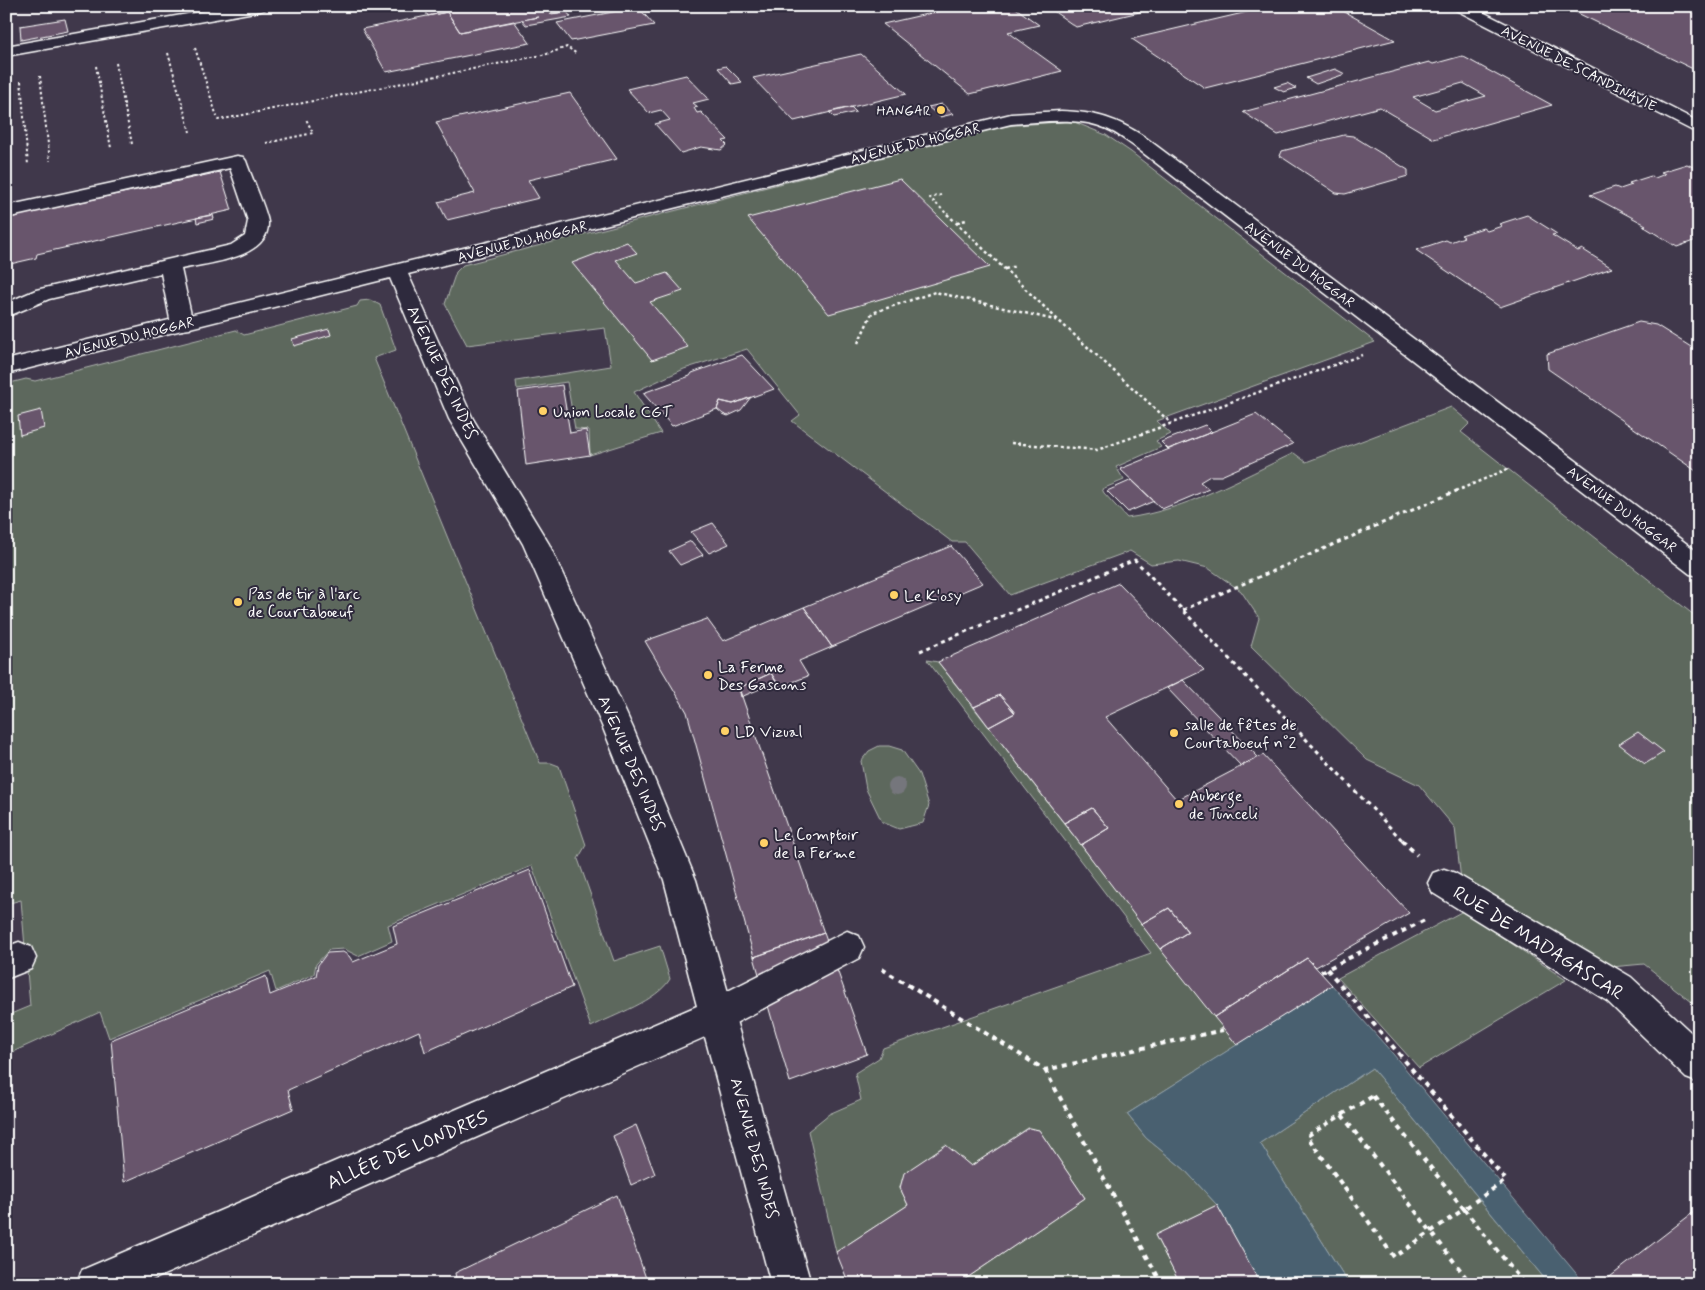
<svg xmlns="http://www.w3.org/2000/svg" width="1705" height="1290" viewBox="0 0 1705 1290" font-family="Mynerve,sans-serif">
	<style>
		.built { fill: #40374b }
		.green { fill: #5d685d; stroke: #aeb4ae }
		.water { fill: #486170; stroke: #91a0a9 }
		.building { fill: #68546c; stroke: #fff; fill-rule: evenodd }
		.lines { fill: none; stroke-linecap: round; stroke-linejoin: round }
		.lane-casing { stroke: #fff; stroke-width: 3 }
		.street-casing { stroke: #fff; stroke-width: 3 }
		.path-far3 { stroke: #fff; stroke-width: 2; stroke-dasharray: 2.5 2.5; stroke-linecap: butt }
		.path-far2 { stroke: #fff; stroke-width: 2.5; stroke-dasharray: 3 3; stroke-linecap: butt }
		.path-far1 { stroke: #fff; stroke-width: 3; stroke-dasharray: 4 4; stroke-linecap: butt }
		.path { stroke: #fff; stroke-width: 4; stroke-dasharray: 5 5; stroke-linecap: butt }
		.lane { fill: #2f2a3d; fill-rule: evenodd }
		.street { fill: #2f2a3d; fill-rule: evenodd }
		.tree { fill: #75767b }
		.poi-dot { fill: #ffd166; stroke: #2f2a3d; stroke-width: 2 }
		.labels { text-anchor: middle; stroke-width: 4; stroke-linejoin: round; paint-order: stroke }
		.far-street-label { font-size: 14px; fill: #fff; stroke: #2f2a3d }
		.far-poi-label { font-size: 14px; fill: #fff; stroke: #2f2a3d; text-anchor: end }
		.street-label { font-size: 16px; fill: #fff; stroke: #2f2a3d }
		.poi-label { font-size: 16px; fill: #fff; stroke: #2f2a3d; text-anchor: start }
		.near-street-label { font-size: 19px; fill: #fff; stroke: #2f2a3d }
	</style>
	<rect width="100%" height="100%" fill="#2f2a3d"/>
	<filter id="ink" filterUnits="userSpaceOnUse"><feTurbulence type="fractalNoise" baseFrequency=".02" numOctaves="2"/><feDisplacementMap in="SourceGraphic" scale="10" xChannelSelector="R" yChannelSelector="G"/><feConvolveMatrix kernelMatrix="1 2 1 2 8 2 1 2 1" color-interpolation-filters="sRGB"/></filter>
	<g filter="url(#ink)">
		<path class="built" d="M 6,6 L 1699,6 L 1699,1284 L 6,1284 Z"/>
		<path class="green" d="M 1072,121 L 1106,135 L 1131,152 L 1375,342 L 1157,421 L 1171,434 L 1156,441 L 1161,447 L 1116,467 L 1124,480 L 1102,489 L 1104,493 L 1127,518 C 1186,510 1241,478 1294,453 L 1306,462 L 1451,407 L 1470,423 L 1461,432 L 1699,619 L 1699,1016 L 1697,1006 L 1644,964 L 1611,967 L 1461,880 L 1455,828 L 1419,785 L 1367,760 L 1251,646 L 1259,618 L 1241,591 L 1208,568 L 1179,561 L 1151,564 L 1130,551 L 1010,595 L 965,542 L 952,542 L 792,421 L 800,415 L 747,349 L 684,369 L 634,392 L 661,433 L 590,455 L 589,430 L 575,429 L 567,382 L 517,389 L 516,381 L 611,366 L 605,328 L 467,345 L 445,304 L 456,272 L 463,265 L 1005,126 Z
			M 370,300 L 380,305 L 396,350 L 374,358 L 540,763 L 551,763 L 559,766 L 586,845 L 578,859 L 614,961 L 660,946 L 670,979 C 657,1001 614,1015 591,1027 L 532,866 L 388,925 L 392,941 L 358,956 L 344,949 L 329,950 L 316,964 L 314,974 L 276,991 L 270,971 L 109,1038 L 100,1012 L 6,1055 L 6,1016 L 30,1006 L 21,900 L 6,904 L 6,384 L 26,379 L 35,381 L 236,330 L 244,335 L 357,306 L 360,301 Z
			M 927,660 L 938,662 L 1237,1045 L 1127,1114 L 1146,1138 L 1184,1169 L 1217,1205 L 1155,1235 L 1180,1284 L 958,1284 L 1085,1198 L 1039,1130 L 1028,1128 L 971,1166 L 945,1145 L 904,1174 L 900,1188 L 908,1205 L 836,1252 L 808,1131 L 829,1114 L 861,1100 L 855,1073 L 879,1058 L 883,1048 L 1151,953 Z
			M 879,746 L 889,746 L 902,750 L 919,774 L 929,805 L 923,823 L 899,829 L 882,822 L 866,789 L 861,761 L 869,751 Z
			M 1463,911 L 1566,980 L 1419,1068 L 1338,978 Z
			M 1372,1068 L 1549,1284 L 1349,1284 L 1260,1143 Z"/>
		<path class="water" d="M 1332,985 L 1393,1054 L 1585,1284 L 1549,1284 L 1372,1068 L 1260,1143 L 1349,1284 L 1261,1284 L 1217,1205 L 1184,1169 L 1146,1138 L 1127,1114 Z"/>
		<path class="building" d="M 422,6 L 443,6 L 447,12 L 428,16 Z
			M 443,6 L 591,6 L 550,14 L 567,12 L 571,17 L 526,25 L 522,20 L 538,17 L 460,32 Z
			M 962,6 L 1013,6 L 1039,25 L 1008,32 L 1062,71 L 970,94 L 883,24 Z
			M 1046,6 L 1165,6 L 1076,27 Z
			M 1273,6 L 1334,6 L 1395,40 L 1205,88 L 1132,39 Z
			M 1563,6 L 1699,6 L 1699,68 L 1693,69 Z
			M 638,7 L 654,25 L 571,41 L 557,23 Z
			M 447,12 L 460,32 L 514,21 L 530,43 L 386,72 L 362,29 Z
			M 65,19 L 68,31 L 21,40 L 20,26 Z
			M 861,54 L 906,94 L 794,121 L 753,78 Z
			M 1462,56 L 1552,105 L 1434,139 L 1380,107 L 1278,135 L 1243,112 L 1429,62 L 1433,64 ZM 1463,83 L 1486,96 L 1435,110 L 1413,97 Z
			M 726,66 L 742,82 L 732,84 L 718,68 Z
			M 1335,69 L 1345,74 L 1316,84 L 1306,78 Z
			M 686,75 L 709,99 L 693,103 L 698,107 L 694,108 L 697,113 L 701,112 L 728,140 L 723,141 L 727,145 L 721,150 L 701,147 L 681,153 L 655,124 L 670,120 L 661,110 L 649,113 L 627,89 Z
			M 1287,83 L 1296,88 L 1284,92 L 1274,87 Z
			M 570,93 L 617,159 L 528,180 L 539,198 L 447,220 L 438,202 L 475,193 L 436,122 Z
			M 942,104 L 953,114 L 940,117 L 928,107 Z
			M 851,107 L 856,112 L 834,117 L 829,112 Z
			M 1344,135 L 1353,136 L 1408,170 L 1408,176 L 1345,194 L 1336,193 L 1280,156 L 1282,151 Z
			M 1687,164 L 1699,170 L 1699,239 L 1677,247 L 1643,226 L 1646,225 L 1590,195 L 1615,187 L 1620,189 L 1632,185 L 1629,183 L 1651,176 L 1655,178 L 1665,174 L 1661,172 Z
			M 220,172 L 232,210 L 37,254 L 36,258 L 10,264 L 6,241 L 6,218 Z
			M 900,179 L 990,267 L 829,314 L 748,218 Z
			M 213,215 L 214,219 L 197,223 L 196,218 Z
			M 1527,215 L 1557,234 L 1552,235 L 1578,251 L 1582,249 L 1612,268 L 1500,307 L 1416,250 L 1446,240 L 1450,242 L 1464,237 L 1461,235 L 1483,228 L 1487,231 L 1502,226 L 1499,224 Z
			M 627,242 L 637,253 L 616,260 L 636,283 L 667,273 L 683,291 L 650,302 L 688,347 L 652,360 L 572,263 Z
			M 1639,322 L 1656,325 L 1699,352 L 1699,473 L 1548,369 L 1547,354 Z
			M 329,329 L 331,335 L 294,346 L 292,339 Z
			M 742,355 L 774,389 L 733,404 L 720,401 L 717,409 L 672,426 L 643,393 L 690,376 L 692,373 Z
			M 562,385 L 570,433 L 586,430 L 590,455 L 526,465 L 518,391 Z
			M 751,397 L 741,410 L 728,416 L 723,414 L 717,409 L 720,401 L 733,404 Z
			M 41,410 L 44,428 L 20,435 L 18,416 Z
			M 1256,414 L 1293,444 L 1221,476 L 1210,476 L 1200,482 L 1209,489 L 1162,509 L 1120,469 Z
			M 1205,425 L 1212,432 L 1168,449 L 1161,442 Z
			M 1132,480 L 1154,501 L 1128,512 L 1107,491 Z
			M 713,523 L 729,544 L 709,553 L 691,532 Z
			M 691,541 L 703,555 L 680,565 L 669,551 Z
			M 951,546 L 983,583 L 832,647 L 804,607 Z
			M 1119,583 L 1204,670 L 1105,717 L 1177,800 L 1263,755 L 1409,913 L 1316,967 L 1307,958 L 1214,1017 L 1160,949 L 1188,932 L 1169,908 L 1141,924 L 1081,845 L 1109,828 L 1092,808 L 1064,823 L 989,727 L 1015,713 L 1000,695 L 974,707 L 938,662 Z
			M 804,607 L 832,647 L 799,661 L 808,676 L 780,687 L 771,673 L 739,688 L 824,933 L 754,957 L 687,712 L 645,641 L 707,619 L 723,641 Z
			M 771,673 L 776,682 L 741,697 L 739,688 Z
			M 1183,680 L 1258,757 L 1241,766 L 1167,688 Z
			M 1000,695 L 1015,713 L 989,727 L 974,707 Z
			M 1638,732 L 1664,752 L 1645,764 L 1619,744 Z
			M 1092,808 L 1109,828 L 1081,845 L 1064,823 Z
			M 530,870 L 572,987 L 425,1052 L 419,1031 L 288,1090 L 293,1109 L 124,1182 L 111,1040 L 266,976 L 270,995 L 316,976 L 318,965 L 327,953 L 343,952 L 349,956 L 353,962 L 397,944 L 393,926 Z
			M 1169,908 L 1188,932 L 1160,949 L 1141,924 Z
			M 824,933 L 867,1054 L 790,1082 L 754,957 Z
			M 1307,958 L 1332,985 L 1237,1045 L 1214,1017 Z
			M 636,1125 L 655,1174 L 631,1185 L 613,1136 Z
			M 1029,1128 L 1039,1130 L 1085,1198 L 958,1284 L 849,1284 L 836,1252 L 908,1205 L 900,1188 L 904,1173 L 946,1145 L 971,1166 Z
			M 617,1195 L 648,1284 L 457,1284 L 455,1273 Z
			M 1217,1205 L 1261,1284 L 1180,1284 L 1155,1235 Z
			M 1699,1208 L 1699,1284 L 1609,1284 L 1606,1280 Z"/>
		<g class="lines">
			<defs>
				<path id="lane" d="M 233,6 L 267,6 L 265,9 L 260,11 L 6,56 L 6,46 Z
					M 237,156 L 243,157 L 246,161 C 251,176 266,209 268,222 C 270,259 206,263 181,269 L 193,324 L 190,329 L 182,330 L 174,329 L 171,324 L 161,273 L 49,299 L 6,317 L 6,303 L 36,290 L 231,245 L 245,236 L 248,221 L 230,168 L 6,218 L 6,206 Z
					M 847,931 L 859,936 L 864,947 L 859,958 L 730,1026 L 718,1031 L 706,1026 L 701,1014 L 706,1002 Z
					M 19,942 L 31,947 L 36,958 L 31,969 L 6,979 L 6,947 Z"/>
				<path id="street" d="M 1452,6 L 1471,6 L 1699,122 L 1699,134 L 1454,9 Z
					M 1061,111 C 1096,112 1118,119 1146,138 L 1699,553 L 1699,576 L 1690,574 L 1134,146 C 1125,140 1117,133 1107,129 C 1078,116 1042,122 1011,124 L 408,274 L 473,419 L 549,544 L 633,728 L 696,880 L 811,1284 L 771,1284 L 705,1037 L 143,1284 L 76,1284 L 82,1270 L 697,1006 L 664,880 L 603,728 L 523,544 L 449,419 L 390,278 L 6,374 L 6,360 L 1011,114 Z
					M 1444,869 L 1455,873 L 1631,977 L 1699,1040 L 1699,1083 L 1686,1078 L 1607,1001 L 1433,893 L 1428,883 L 1433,873 Z"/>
			</defs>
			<use href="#lane" class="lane-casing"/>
			<use href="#street" class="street-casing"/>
			<path class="path-far3" d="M 195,48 L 218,120 L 547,54 L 567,47 L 577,54
				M 168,53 L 190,132
				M 116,63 L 132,144
				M 96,66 L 111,148
				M 40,76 L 50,161
				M 21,81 L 28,165
				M 266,143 L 313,133 L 306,119
				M 941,195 L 930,198 L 948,215"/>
			<path class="path-far2" d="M 947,214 L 1059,321
				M 957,222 L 967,220
				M 1005,269 L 1016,266
				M 858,343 L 872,313 L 935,292 L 1059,321 L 1171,423
				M 1011,443 L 1097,450 L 1362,355
				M 1461,489 L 1510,468"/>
			<path class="path-far1" d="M 1183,610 L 1463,488
				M 920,651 L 1135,560 L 1403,841"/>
			<path class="path" d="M 1402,840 L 1417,855
				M 882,969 L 1045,1070 L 1223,1030
				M 1327,969 L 1506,1180 L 1464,1209
				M 1321,972 L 1425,920
				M 1045,1070 L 1162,1284
				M 1373,1096 L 1464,1209 L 1394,1257 L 1307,1136 Z
				M 1342,1115 L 1471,1284
				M 1464,1209 L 1524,1284"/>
			<use href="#lane" class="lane"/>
			<use href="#street" class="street"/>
		</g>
		<circle class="tree" cx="897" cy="786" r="9"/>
	</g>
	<g class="poi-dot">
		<circle cx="941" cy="110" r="5"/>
		<circle cx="543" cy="411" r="5"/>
		<circle cx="894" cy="595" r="5"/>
		<circle cx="238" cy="602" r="5"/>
		<circle cx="708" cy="675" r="5"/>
		<circle cx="725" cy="731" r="5"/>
		<circle cx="1174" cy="733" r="5"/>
		<circle cx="1179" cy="804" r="5"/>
		<circle cx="764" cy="843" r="5"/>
	</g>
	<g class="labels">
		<g class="far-street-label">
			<text transform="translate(1579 68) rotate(27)" y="5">AVENUE DE SCANDINAVIE</text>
			<text transform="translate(915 143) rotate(-14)" y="5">AVENUE DU HOGGAR</text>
			<text transform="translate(522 241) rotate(-14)" y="5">AVENUE DU HOGGAR</text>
			<text transform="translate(1300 264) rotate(37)" y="5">AVENUE DU HOGGAR</text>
			<text transform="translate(129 337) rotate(-14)" y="5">AVENUE DU HOGGAR</text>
			<text transform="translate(1622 509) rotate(37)" y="5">AVENUE DU HOGGAR</text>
		</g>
		<g class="far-poi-label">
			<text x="931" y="115">HANGAR</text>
		</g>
		<g class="street-label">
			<text transform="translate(443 372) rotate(65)" y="6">AVENUE DES INDES</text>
			<text transform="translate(632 763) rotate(67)" y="6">AVENUE DES INDES</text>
			<text transform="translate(755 1148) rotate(75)" y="6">AVENUE DES INDES</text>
		</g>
		<g class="poi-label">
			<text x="553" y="417">Union Locale CGT</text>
			<text x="248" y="599">Pas de tir à l'arc<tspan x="248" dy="18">de Courtabœuf</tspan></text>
			<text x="904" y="601">Le K'osy</text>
			<text x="718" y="672">La Ferme<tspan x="718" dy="18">Des Gascons</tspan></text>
			<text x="1184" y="730">salle de fêtes de<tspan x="1184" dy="18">Courtaboeuf n°2</tspan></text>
			<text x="735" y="737">LD Vizual</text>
			<text x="1189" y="801">Auberge<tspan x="1189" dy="18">de Tunceli</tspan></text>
			<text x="774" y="840">Le Comptoir<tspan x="774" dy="18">de la Ferme</tspan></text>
		</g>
		<g class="near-street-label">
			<text transform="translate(1539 942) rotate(32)" y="7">RUE DE MADAGASCAR</text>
			<text transform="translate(407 1149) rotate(-23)" y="7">ALLÉE DE LONDRES</text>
		</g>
	</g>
	<rect width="1705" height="1290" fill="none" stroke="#2f2a3d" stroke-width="25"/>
	<rect x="12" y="12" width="1680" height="1265" fill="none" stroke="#fff" stroke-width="2" filter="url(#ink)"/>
</svg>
